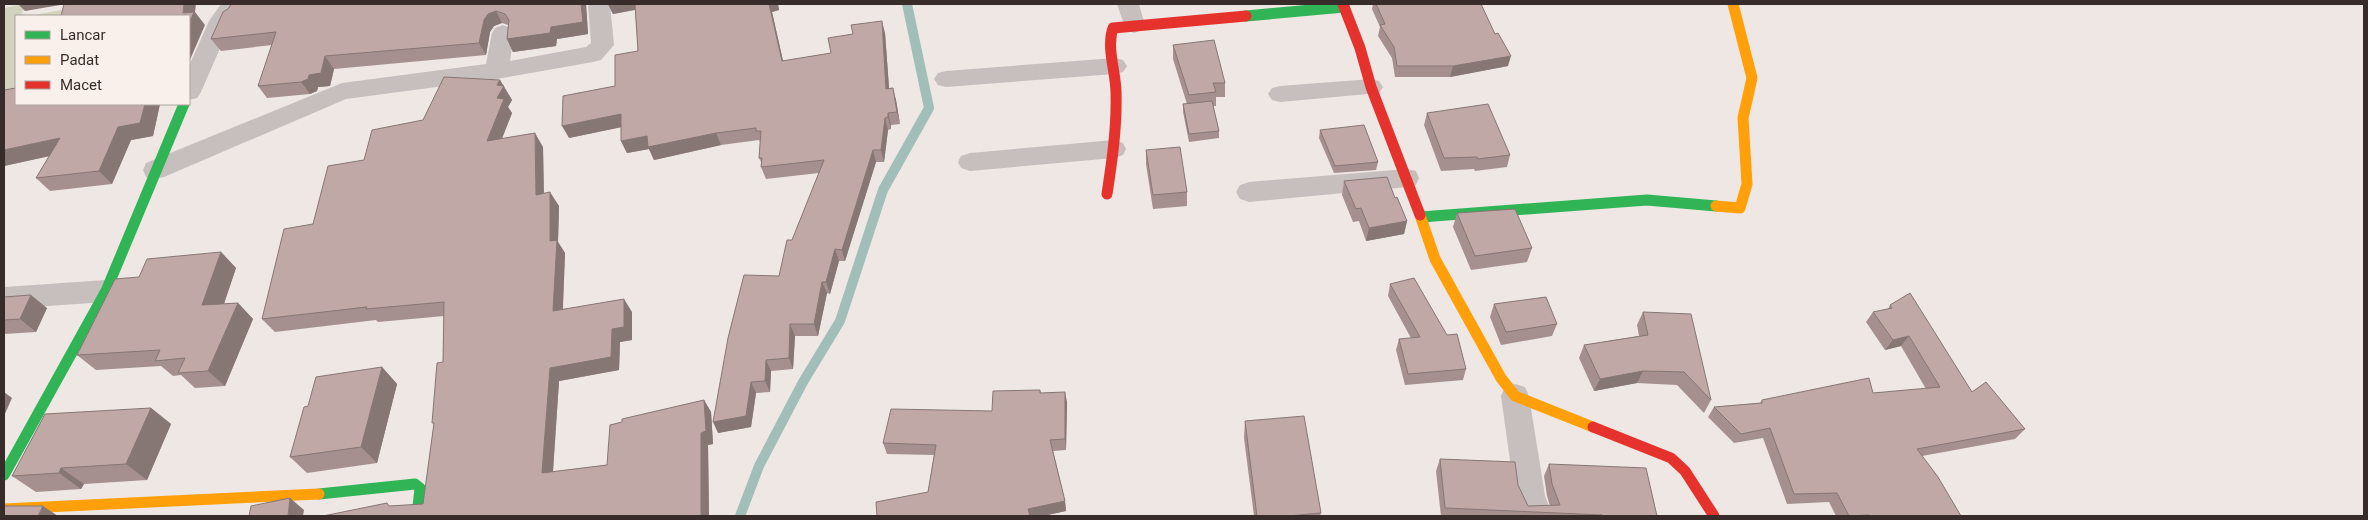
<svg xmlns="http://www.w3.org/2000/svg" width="2368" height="520" viewBox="0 0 2368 520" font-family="Roboto,sans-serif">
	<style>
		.green { fill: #d2d2bf }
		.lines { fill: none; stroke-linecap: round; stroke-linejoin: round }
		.stream { stroke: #a1beb9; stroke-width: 10 }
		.street { fill: #c7bfbd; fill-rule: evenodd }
		.fast { stroke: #30b455; stroke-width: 11 }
		.slow { stroke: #ff9f0a; stroke-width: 11 }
		.jam { stroke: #e5322d; stroke-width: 11 }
		.wall { fill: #a5908f }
		.shaded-wall { fill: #867674 }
		.building { fill: #c0a8a6; stroke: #867674 }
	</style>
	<rect width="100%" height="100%" fill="#eee7e4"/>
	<path class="green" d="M 24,4 L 22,14 L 34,15 L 95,4 L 126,16 L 16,16 L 16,100 L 4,102 L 4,8 Z"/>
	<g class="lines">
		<path class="stream" d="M 740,516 L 759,466 L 803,382 L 840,321 L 883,190 L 929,108 L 907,4"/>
		<path class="street" d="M 221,4 L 243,4 L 231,23 L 201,92 L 197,98 L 189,100 L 189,66 L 209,21 Z
			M 588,4 L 610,4 L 614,45 L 601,60 L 593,62 L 497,79 L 346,99 L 164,177 L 155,179 L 146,177 L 143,170 L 146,163 L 342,83 L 486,64 L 492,33 L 495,28 L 503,25 L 511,28 L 514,33 L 510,61 L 586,47 L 591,43 Z
			M 1117,4 L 1139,4 L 1145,25 L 1142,30 L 1134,33 L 1126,30 Z
			M 1115,58 L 1123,60 L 1127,66 L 1123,72 L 1115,74 L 946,87 L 938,85 L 934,79 L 938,73 L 946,71 Z
			M 1371,79 L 1379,81 L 1383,87 L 1379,93 L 1280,102 L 1272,100 L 1268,94 L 1272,88 L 1280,86 Z
			M 1114,140 L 1123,143 L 1126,149 L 1123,155 L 1114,158 L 970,171 L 961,168 L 958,162 L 961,156 L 970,153 Z
			M 1407,169 L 1416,171 L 1419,178 L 1416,185 L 1407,187 L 1249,202 L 1240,199 L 1236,192 L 1240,185 L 1249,182 Z
			M 106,280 L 115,283 L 119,291 L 115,299 L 106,302 L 4,309 L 4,287 Z
			M 1515,384 L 1525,387 L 1529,396 L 1545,496 L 1553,516 L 1523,516 L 1515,496 L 1501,396 L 1505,387 Z"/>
		<path class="fast" d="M 1246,16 L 1344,7
			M 1421,217 L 1647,200 L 1716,206
			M 4,475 L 106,291 L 184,104
			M 319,494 L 415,484 L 420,488 L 417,516"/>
		<path class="slow" d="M 1716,206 L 1740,208 L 1747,184 L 1743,118 L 1752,78 L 1733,4
			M 1420,215 L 1435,259 L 1501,378 L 1515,396 L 1593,427
			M 4,509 L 319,494"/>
		<path class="jam" d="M 1343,4 L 1360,48 L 1371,87 L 1420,215
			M 1107,194 C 1112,161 1117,127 1116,93 C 1116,72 1106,48 1113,28 L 1246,16
			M 1593,427 L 1671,458 L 1685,471 L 1714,516"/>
	</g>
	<path class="wall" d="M 231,4 L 586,4 L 588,34 L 557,39 L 556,46 L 513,52 L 507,39 L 508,25 L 502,23 L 494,26 L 490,32 L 486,55 L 334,69 L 330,86 L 318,87 L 317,91 L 310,94 L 267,98 L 258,86 L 272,45 L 221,51 L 211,39 Z
		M 608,4 L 778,4 L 779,10 L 772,12 L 783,61 L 831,53 L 885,33 L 889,88 L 896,100 L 900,124 L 891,125 L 891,129 L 888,130 L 884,162 L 876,162 L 845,261 L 839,261 L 830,294 L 827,293 L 818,336 L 795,336 L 793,369 L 771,371 L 770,392 L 756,393 L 751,427 L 718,433 L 819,173 L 766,179 L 761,167 L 762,164 L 759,158 L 760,142 L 759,140 L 721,145 L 654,160 L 649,149 L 627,153 L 621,141 L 621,127 L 569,138 L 615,86 L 638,51 L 635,10 L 613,14 Z
		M 1373,4 L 1481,4 L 1508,66 L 1450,77 L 1395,77 L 1392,58 L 1378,36 L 1380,27 L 1372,9 Z
		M 1173,45 L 1225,83 L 1225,97 L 1216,97 L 1216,106 L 1213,106 L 1219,131 L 1219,138 L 1189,142 L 1183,112 L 1183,104 L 1187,104 L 1173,59 Z
		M 500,80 L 512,100 L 508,107 L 512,113 L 502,139 L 543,147 L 544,193 L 559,206 L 558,242 L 565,253 L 563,309 L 632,312 L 632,340 L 620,342 L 619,370 L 559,381 L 553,472 L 607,465 L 704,400 L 711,412 L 713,444 L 708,445 L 709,516 L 390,506 L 423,504 L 443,362 L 444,316 L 378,322 L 376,320 L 275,332 L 262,319 L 313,224 L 364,160 L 423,120 Z
		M 4,90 L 16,104 L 160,104 L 153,136 L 131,140 L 112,184 L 50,191 L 36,178 L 49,156 L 4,166 Z
		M 1427,113 L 1510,155 L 1507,167 L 1475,171 L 1474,169 L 1441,171 L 1424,125 Z
		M 1320,130 L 1378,162 L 1376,170 L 1334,173 L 1319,138 Z
		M 1146,150 L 1187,192 L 1187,206 L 1153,209 L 1146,164 Z
		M 1344,181 L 1395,198 L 1407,221 L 1404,234 L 1366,241 L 1359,221 L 1353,222 L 1342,195 Z
		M 1457,213 L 1532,248 L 1527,262 L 1471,270 L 1453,227 Z
		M 221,252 L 236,268 L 224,304 L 238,303 L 253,319 L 225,386 L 195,388 L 181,375 L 173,376 L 161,366 L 96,370 L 77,355 L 139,277 Z
		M 1390,284 L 1466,369 L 1463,380 L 1405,385 L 1396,350 L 1399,339 L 1411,338 L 1388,296 Z
		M 4,297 L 47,308 L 36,332 L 4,334 Z
		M 1494,304 L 1557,324 L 1552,336 L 1501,345 L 1490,317 Z
		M 1890,305 L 1972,392 L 2025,429 L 2015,439 L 1922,456 L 1961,516 L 1836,516 L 1829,502 L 1787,504 L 1763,438 L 1734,443 L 1708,417 L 1714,407 L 1760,403 L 1762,400 L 1873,393 L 1926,389 L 1901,346 L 1885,350 L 1866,322 L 1873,312 L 1888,309 Z
		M 1643,312 L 1711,400 L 1704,413 L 1677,385 L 1637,383 L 1594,391 L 1579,358 L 1584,345 L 1639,336 L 1637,325 Z
		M 382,367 L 397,384 L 377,463 L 307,473 L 290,457 L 308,406 Z
		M 1040,390 L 1041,393 L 1067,402 L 1066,450 L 1053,451 L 1065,501 L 1066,511 L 1043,516 L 877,516 L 928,492 L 934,455 L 887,454 L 883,443 L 992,411 Z
		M 151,408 L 171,424 L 147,480 L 84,484 L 81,489 L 36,492 L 12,476 Z
		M 1245,421 L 1321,513 L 1320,516 L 1254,516 L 1244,438 Z
		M 1440,459 L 1518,485 L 1528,506 L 1550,506 L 1547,496 L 1544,476 L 1549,464 L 1657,516 L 1441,516 L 1436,471 Z"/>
	<path class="shaded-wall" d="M 18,4 L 66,4 L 25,11 Z
		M 184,4 L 196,4 L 195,12 L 205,25 L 189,62 L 189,24 L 183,13 Z
		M 581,4 L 586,4 L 588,34 L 557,39 L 556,46 L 513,52 L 507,39 Z
		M 608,4 L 637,4 L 639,9 L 613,14 Z
		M 769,4 L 778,4 L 779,10 L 772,12 L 786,74 L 782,61 Z
		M 496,11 L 502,23 L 494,26 L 490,32 L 486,55 L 479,43 L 484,20 L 488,14 Z
		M 882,21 L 885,33 L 890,101 L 886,89 Z
		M 325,56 L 334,69 L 330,86 L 318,87 L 317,91 L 310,94 L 301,82 L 309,75 Z
		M 1511,56 L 1508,66 L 1450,77 L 1453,66 Z
		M 500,80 L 512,100 L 508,107 L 512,113 L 495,155 L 487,141 L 497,85 Z
		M 893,88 L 896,100 L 900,124 L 897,112 Z
		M 145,104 L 160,104 L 153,136 L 131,140 L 112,184 L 99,171 L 118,127 Z
		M 888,113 L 891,125 L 891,129 L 888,117 Z
		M 621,114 L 627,126 L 569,138 L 562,126 Z
		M 885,118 L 888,130 L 884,162 L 881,150 Z
		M 535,133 L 543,147 L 544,209 L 536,195 Z
		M 716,133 L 721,145 L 654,160 L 649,149 L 627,153 L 621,141 L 647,136 Z
		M 60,138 L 73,151 L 4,166 L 4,150 Z
		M 873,150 L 876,162 L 845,261 L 842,250 Z
		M 550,192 L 559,206 L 558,242 L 565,253 L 562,324 L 553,311 L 550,241 Z
		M 1407,221 L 1404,234 L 1366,241 L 1369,228 Z
		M 835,249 L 839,261 L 830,294 L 826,282 Z
		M 221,252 L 236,268 L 218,321 L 202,305 Z
		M 822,282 L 827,293 L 818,336 L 814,324 Z
		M 31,295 L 47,308 L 36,332 L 20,319 Z
		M 624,299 L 632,312 L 632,340 L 620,342 L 619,370 L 559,381 L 552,485 L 542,473 L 550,368 L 612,329 Z
		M 238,303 L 253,319 L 225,386 L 208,371 Z
		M 790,324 L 795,336 L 793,369 L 789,358 Z
		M 1909,336 L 1901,346 L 1885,350 L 1893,340 Z
		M 766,360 L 771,371 L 770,392 L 765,381 Z
		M 382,367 L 397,384 L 377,463 L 361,447 Z
		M 1643,371 L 1637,383 L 1594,391 L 1600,379 Z
		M 751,382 L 756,393 L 751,427 L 718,433 L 713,422 Z
		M 4,392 L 12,398 L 4,416 Z
		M 1065,392 L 1067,402 L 1066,450 L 1065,439 Z
		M 704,400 L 711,412 L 713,444 L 708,445 L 709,516 L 701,516 L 701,433 Z
		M 151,408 L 171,424 L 147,480 L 126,464 Z
		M 61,468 L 84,484 L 81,489 L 59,473 Z
		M 290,498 L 304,510 L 303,516 L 288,516 Z
		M 1065,501 L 1066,511 L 1043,516 L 1029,516 L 1028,509 Z
		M 43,506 L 58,516 L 38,516 Z"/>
	<path class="building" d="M 64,4 L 184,4 L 183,13 L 194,12 L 189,24 L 189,16 L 61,16 Z
		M 231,4 L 581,4 L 583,22 L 551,27 L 550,33 L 507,39 L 509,20 L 505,14 L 496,11 L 488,14 L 484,20 L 479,43 L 325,56 L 321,73 L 309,75 L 308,79 L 301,82 L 258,86 L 276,32 L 211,39 L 223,12 L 229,8 Z
		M 635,4 L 769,4 L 782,61 L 831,53 L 828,38 L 853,34 L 851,25 L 882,21 L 886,89 L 893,88 L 897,112 L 888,113 L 888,117 L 885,118 L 881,150 L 873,150 L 842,250 L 835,249 L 826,282 L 822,282 L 814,324 L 790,324 L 789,358 L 766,360 L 765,381 L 751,382 L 746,416 L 713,422 L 728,338 L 744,275 L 779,276 L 787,240 L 792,240 L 824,160 L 761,167 L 762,158 L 759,158 L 761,131 L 756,131 L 756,128 L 716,133 L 648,147 L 647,136 L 621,141 L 621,114 L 562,126 L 563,96 L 615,86 L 615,55 L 638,51 Z
		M 1376,4 L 1481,4 L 1495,34 L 1498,33 L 1511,56 L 1453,66 L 1397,66 L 1394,47 L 1380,25 L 1385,24 Z
		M 1214,40 L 1225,83 L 1213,83 L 1216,92 L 1189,95 L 1173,45 Z
		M 444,77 L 500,80 L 497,85 L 504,86 L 497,98 L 504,99 L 487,141 L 535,133 L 536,195 L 550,192 L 550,241 L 557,240 L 553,311 L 624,299 L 624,327 L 612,329 L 611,357 L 550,368 L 542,473 L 607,465 L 610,425 L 622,422 L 622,419 L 704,400 L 706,431 L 701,433 L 701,516 L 323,516 L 387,503 L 389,506 L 423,504 L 434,423 L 432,423 L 437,363 L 443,362 L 444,302 L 366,309 L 367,307 L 262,319 L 284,229 L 313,224 L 328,166 L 364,160 L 372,130 L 423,120 Z
		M 16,88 L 16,104 L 145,104 L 140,123 L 118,127 L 99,171 L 36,178 L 60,138 L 4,150 L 4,90 Z
		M 1212,101 L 1219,131 L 1189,134 L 1183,104 Z
		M 1488,104 L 1510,155 L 1478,159 L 1477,157 L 1444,158 L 1427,113 Z
		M 1364,125 L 1378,162 L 1335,166 L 1320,130 Z
		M 1180,147 L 1187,192 L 1153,195 L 1146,150 Z
		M 1387,177 L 1395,198 L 1397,197 L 1407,221 L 1369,228 L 1361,208 L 1356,209 L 1344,181 Z
		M 1515,209 L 1532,248 L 1475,256 L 1457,213 Z
		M 221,252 L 202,305 L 238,303 L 208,371 L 178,373 L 185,358 L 155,361 L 160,350 L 77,355 L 115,279 L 139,277 L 147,259 Z
		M 1414,278 L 1447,335 L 1457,334 L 1466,369 L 1408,374 L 1399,339 L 1420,337 L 1390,284 Z
		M 1910,293 L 1972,392 L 1986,382 L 2025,429 L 1917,449 L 1938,477 L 1961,516 L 1869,516 L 1869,515 L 1849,516 L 1837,493 L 1794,494 L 1770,428 L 1741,434 L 1714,407 L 1762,403 L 1762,400 L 1869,378 L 1873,393 L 1940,387 L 1909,336 L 1893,340 L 1873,312 L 1892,308 L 1890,305 Z
		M 31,295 L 20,319 L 4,320 L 4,297 Z
		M 1546,297 L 1557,324 L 1506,332 L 1494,304 Z
		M 1643,312 L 1691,314 L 1711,400 L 1684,372 L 1643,371 L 1600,379 L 1584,345 L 1648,335 Z
		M 382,367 L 361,447 L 290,457 L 304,407 L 308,406 L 316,377 Z
		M 1040,390 L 1040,393 L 1065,392 L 1065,439 L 1050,440 L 1065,501 L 1028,509 L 1030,516 L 877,516 L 876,502 L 928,492 L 936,445 L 883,443 L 891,409 L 992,411 L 993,391 Z
		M 151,408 L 126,464 L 61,468 L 59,473 L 12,476 L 45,414 Z
		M 1304,416 L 1321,513 L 1288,516 L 1257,516 L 1245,421 Z
		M 1440,459 L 1515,462 L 1518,485 L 1528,506 L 1560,505 L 1552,484 L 1549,464 L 1646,468 L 1657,516 L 1599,516 L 1602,515 L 1445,508 Z
		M 290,498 L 288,516 L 249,516 L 251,506 Z
		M 4,506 L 43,506 L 38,516 L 4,516 Z"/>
	<rect width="2368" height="520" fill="none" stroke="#382c2a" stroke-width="10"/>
	<rect x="15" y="15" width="175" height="90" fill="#f9f0ec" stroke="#aca29e"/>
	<rect x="25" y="31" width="25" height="8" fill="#30b455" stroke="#aca29e"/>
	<text x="60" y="40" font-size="15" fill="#382c2a">Lancar</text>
	<rect x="25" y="56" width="25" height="8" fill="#ff9f0a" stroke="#aca29e"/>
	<text x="60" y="65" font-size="15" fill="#382c2a">Padat</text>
	<rect x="25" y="81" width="25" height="8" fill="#e5322d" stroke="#aca29e"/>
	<text x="60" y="90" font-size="15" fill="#382c2a">Macet</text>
</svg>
